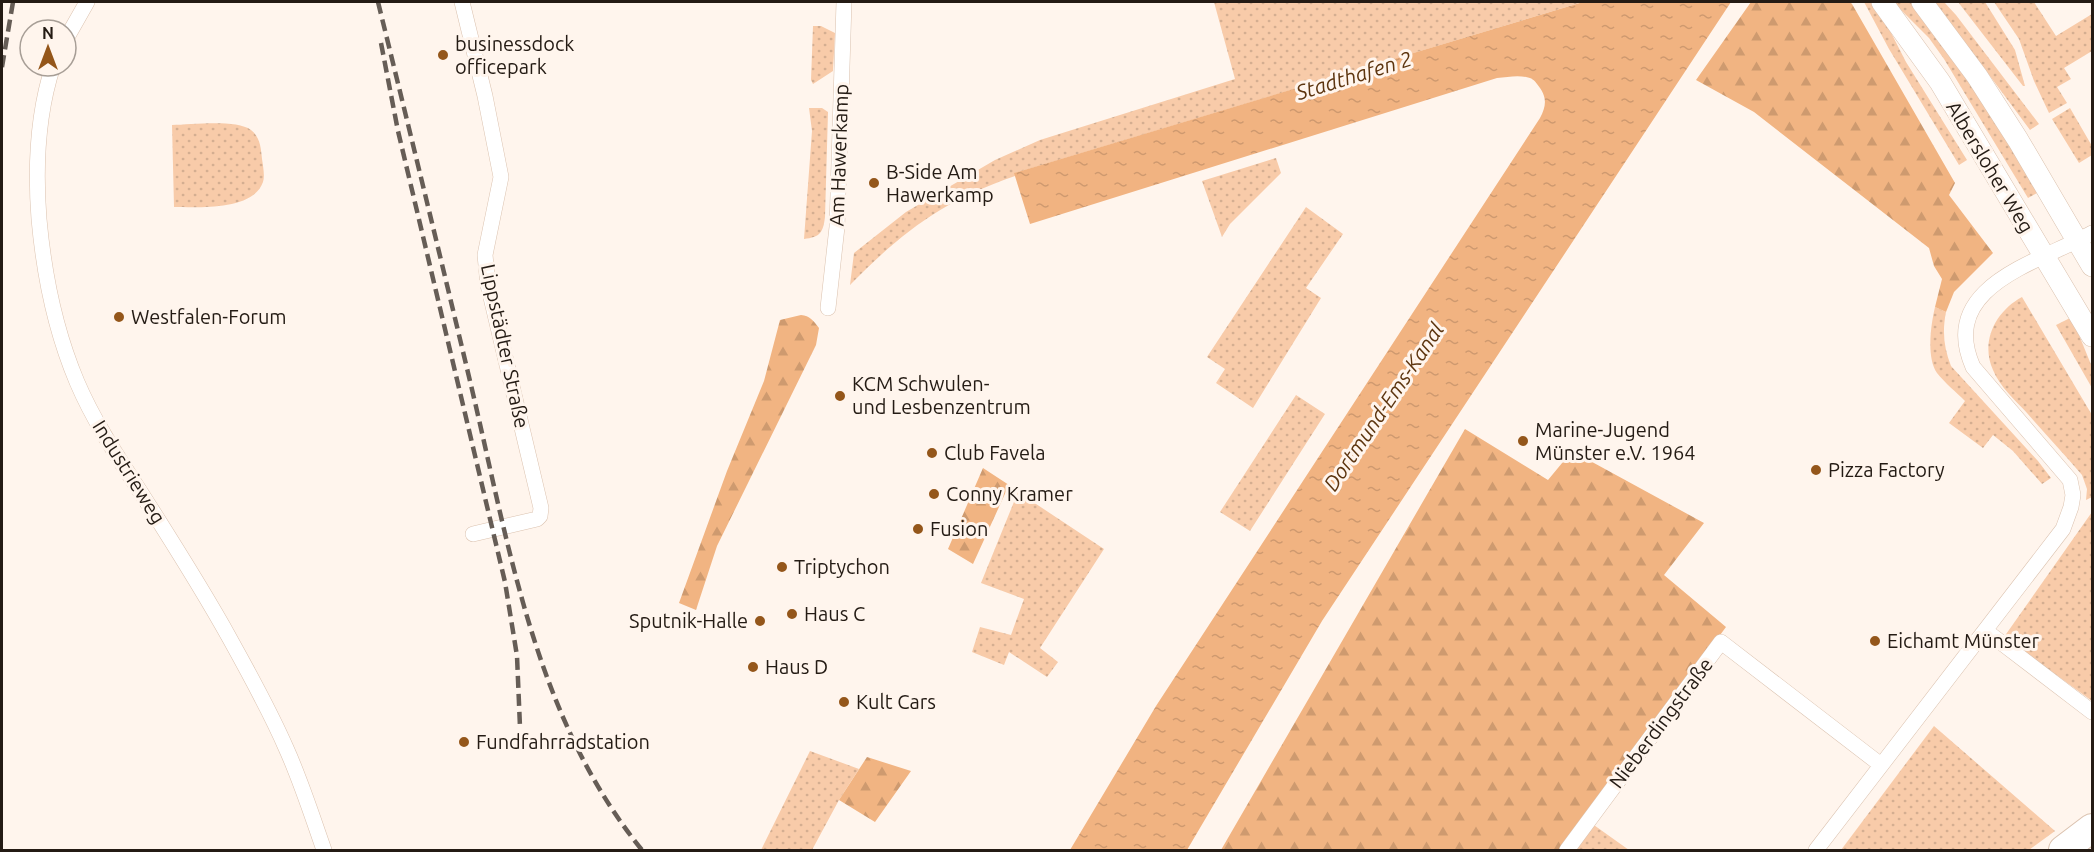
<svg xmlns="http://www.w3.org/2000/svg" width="2094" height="852" viewBox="0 0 2094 852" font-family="Ubuntu,sans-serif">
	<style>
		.grass { fill: url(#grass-dots) }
		.forest { fill: url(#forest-firs) }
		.water { fill: url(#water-ripples) }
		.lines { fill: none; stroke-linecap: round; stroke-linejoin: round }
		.street-casing { stroke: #dbc2af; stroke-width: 16 }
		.secondary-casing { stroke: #dbc2af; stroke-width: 22 }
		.highway-casing { stroke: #dbc2af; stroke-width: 30 }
		.street { stroke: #fff; stroke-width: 15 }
		.secondary { stroke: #fff; stroke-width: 21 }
		.highway { stroke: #fff; stroke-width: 28 }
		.rail { stroke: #665d56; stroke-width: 4.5; stroke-dasharray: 12 6; stroke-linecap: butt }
		.poi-dot { fill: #94561a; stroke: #fff5ed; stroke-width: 2 }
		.labels { text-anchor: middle; stroke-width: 6; stroke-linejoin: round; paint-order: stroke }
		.poi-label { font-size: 20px; fill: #241b14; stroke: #fff5ed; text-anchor: start }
		.street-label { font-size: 20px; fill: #241b14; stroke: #fff5ed }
		.water-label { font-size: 21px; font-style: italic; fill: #5d350f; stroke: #fff5ed }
	</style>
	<defs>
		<pattern id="grass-dots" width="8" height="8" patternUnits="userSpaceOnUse" patternTransform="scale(1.5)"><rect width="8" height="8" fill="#f8cba9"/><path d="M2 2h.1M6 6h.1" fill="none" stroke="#d4ae91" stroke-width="1.8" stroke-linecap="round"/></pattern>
		<pattern id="forest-firs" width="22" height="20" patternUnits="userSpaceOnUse" patternTransform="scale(1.5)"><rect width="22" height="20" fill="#f1b482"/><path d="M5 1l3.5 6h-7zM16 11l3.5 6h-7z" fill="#ce9a6f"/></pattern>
		<pattern id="water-ripples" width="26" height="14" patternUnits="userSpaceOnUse" patternTransform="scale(1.5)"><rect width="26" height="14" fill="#f1b381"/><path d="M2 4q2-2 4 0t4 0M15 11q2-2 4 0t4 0" fill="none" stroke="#ce996f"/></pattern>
	</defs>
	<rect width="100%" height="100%" fill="#fff5ed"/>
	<path class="grass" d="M 1214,2 L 1583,2 L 1015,173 L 1015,176 C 943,201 903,231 850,285 L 854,253 L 906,212 L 995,160 L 1040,140 L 1235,79 Z
		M 1864,2 L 1871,2 L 1883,17 L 1906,62 L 1967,160 L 1959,165 L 1889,49 Z
		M 1893,2 L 1911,2 L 1945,45 L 2039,192 L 2028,198 L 1944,59 L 1929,38 Z
		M 1935,2 L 1944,2 L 1956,15 L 2039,124 L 2030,130 Z
		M 1958,2 L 1985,2 L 2015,50 L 2025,86 L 2023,86 Z
		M 1994,2 L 2034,2 L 2056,36 L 2092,14 L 2092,51 L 2064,68 L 2071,79 L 2057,87 L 2067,103 L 2049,113 L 2034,81 L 2019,39 Z
		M 813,26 L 821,26 L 835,33 L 833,71 L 813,84 L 811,80 Z
		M 809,108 L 822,108 L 828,112 L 825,217 C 823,233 820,237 804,239 L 812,131 Z
		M 2070,108 L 2092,146 L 2092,155 L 2079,163 L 2052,119 Z
		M 172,125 C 191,125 236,119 251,130 C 260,137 261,148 262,159 C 263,166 265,176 263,182 C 253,211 198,207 174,207 Z
		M 1276,158 L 1281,173 L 1230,224 L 1222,237 L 1202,181 Z
		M 1306,207 L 1343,234 L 1306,288 L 1321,298 L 1253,408 L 1216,383 L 1225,369 L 1207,357 Z
		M 2022,297 L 2092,415 L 2092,497 L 2086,500 L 2087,489 L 2082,475 C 2064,454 2045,434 2027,413 C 2015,400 2000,387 1993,370 C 1980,341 1996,311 2022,297 Z
		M 1935,307 L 1946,312 C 1942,332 1944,348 1951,366 L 2038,461 L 2051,478 L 2042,484 L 2013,451 L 1993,435 L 1983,448 L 1949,423 L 1965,401 C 1956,392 1945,383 1937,373 C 1926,357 1931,324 1935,307 Z
		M 2070,318 L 2079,335 L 2092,367 L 2092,388 L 2056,325 Z
		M 1296,395 L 1325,414 L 1250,531 L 1220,512 Z
		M 1018,492 L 1104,549 L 1040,648 L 1058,662 L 1047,677 L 1009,652 L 1004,665 L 972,652 L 980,627 L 1011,635 L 1024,599 L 981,583 Z
		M 2092,512 L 2092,701 L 2004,637 Z
		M 1934,726 L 2055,831 L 2029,850 L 1841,850 Z
		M 810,751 L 859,769 L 839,800 L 812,850 L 761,850 Z
		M 1591,823 L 1629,850 L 1572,850 Z"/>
	<path class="forest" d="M 1751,2 L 1850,2 L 1852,4 L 1955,183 L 1949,195 L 1993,253 L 1954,292 L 1946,312 L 1935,307 L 1942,279 L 1934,266 L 1929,248 L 1754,112 L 1696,80 Z
		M 801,315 C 810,316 813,320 819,328 L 816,345 L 717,546 L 696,610 L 679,603 L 727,471 L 764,381 L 780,320 Z
		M 1465,429 L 1548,480 L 1572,451 L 1704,523 L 1664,575 L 1726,627 L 1560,850 L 1221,850 Z
		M 983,468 L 1009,485 L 973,564 L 948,549 Z
		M 867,757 L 911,771 L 875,822 L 839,800 Z"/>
	<path class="water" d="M 1583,2 L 1731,2 L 1322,621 L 1187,850 L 1070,850 L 1156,706 L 1540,118 C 1547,105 1547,96 1537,84 C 1534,80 1532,78 1526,77 C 1517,75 1507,77 1497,78 L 1030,224 L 1014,173 Z"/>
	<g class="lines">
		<defs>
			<path id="street" d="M 462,2 L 485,96 L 501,177 L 485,255 L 488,285 L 541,508 L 540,516 L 537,519 L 473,534
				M 66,39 L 87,2
				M 53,66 C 37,115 35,167 39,219 C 44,275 55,330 77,382 C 94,422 119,459 143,496 C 173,543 203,590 230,639 C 250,675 270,711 286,748 C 301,781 312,816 324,850
				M 828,308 L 837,227 L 844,2
				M 1986,631 L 2092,712
				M 1567,850 L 1721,642 L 1881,765
				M 1816,850 L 2063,529 L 2071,507 L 2073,495 L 2070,480 L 1973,367 C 1937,285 2041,262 2092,233"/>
			<path id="secondary" d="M 1882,2 L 1940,82 L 2092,336
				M 1922,2 L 1977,76 L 2018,140 L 2092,266"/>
			<path id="highway" d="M 2063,850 L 2092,828"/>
		</defs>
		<use href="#street" class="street-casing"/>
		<use href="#secondary" class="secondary-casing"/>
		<use href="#highway" class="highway-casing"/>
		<use href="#street" class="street"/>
		<use href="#secondary" class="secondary"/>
		<use href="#highway" class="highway"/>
		<path class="rail" d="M 378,2 C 409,128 440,255 470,381 C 509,544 534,717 642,850
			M 381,43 L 398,131 L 505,582 L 517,656 L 520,727
			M 2,67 L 13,2"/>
	</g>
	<g class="poi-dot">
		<circle cx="443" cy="55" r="6"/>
		<circle cx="874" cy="183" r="6"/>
		<circle cx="119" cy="317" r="6"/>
		<circle cx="840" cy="396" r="6"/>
		<circle cx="1523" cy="441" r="6"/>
		<circle cx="932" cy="453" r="6"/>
		<circle cx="1816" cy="470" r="6"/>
		<circle cx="934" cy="494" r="6"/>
		<circle cx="918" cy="529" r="6"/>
		<circle cx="782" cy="567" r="6"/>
		<circle cx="792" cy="614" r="6"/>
		<circle cx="760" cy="621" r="6"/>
		<circle cx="1875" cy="641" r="6"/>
		<circle cx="753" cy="667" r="6"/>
		<circle cx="844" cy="702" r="6"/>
		<circle cx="464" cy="742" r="6"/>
	</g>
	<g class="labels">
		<g class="poi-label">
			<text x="455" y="51">businessdock<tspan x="455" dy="23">officepark</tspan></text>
			<text x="886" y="179">B-Side Am<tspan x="886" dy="23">Hawerkamp</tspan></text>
			<text x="131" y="324">Westfalen-Forum</text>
			<text x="852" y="391">KCM Schwulen-<tspan x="852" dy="23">und Lesbenzentrum</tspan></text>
			<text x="1535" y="437">Marine-Jugend<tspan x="1535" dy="23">Münster e.V. 1964</tspan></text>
			<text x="944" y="460">Club Favela</text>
			<text x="1828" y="477">Pizza Factory</text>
			<text x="946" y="501">Conny Kramer</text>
			<text x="930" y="536">Fusion</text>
			<text x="794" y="574">Triptychon</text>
			<text x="804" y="621">Haus C</text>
			<text x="748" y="628" text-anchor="end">Sputnik-Halle</text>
			<text x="1887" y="648">Eichamt Münster</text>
			<text x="765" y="674">Haus D</text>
			<text x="856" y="709">Kult Cars</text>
			<text x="476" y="749">Fundfahrradstation</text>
		</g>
		<g class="street-label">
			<text transform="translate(839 155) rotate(-88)" y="7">Am Hawerkamp</text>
			<text transform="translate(1990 167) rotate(59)" y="7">Albersloher Weg</text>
			<text transform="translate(505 346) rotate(78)" y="7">Lippstädter Straße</text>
			<text transform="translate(129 472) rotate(58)" y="7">Industrieweg</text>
			<text transform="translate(1661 723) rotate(-53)" y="7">Nieberdingstraße</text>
		</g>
		<g class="water-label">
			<text transform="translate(1354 76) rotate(-17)" y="7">Stadthafen 2</text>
			<text transform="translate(1384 407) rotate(-56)" y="7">Dortmund-Ems-Kanal</text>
		</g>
	</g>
	<rect width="2094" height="852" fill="none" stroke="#241b14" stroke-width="6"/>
	<g transform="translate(48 48)"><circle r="28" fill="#fff5ed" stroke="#a79e96" stroke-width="1.5"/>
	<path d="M0-4.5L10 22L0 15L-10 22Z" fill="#94561a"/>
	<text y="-9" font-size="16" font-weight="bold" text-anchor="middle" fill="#241b14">N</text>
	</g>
</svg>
